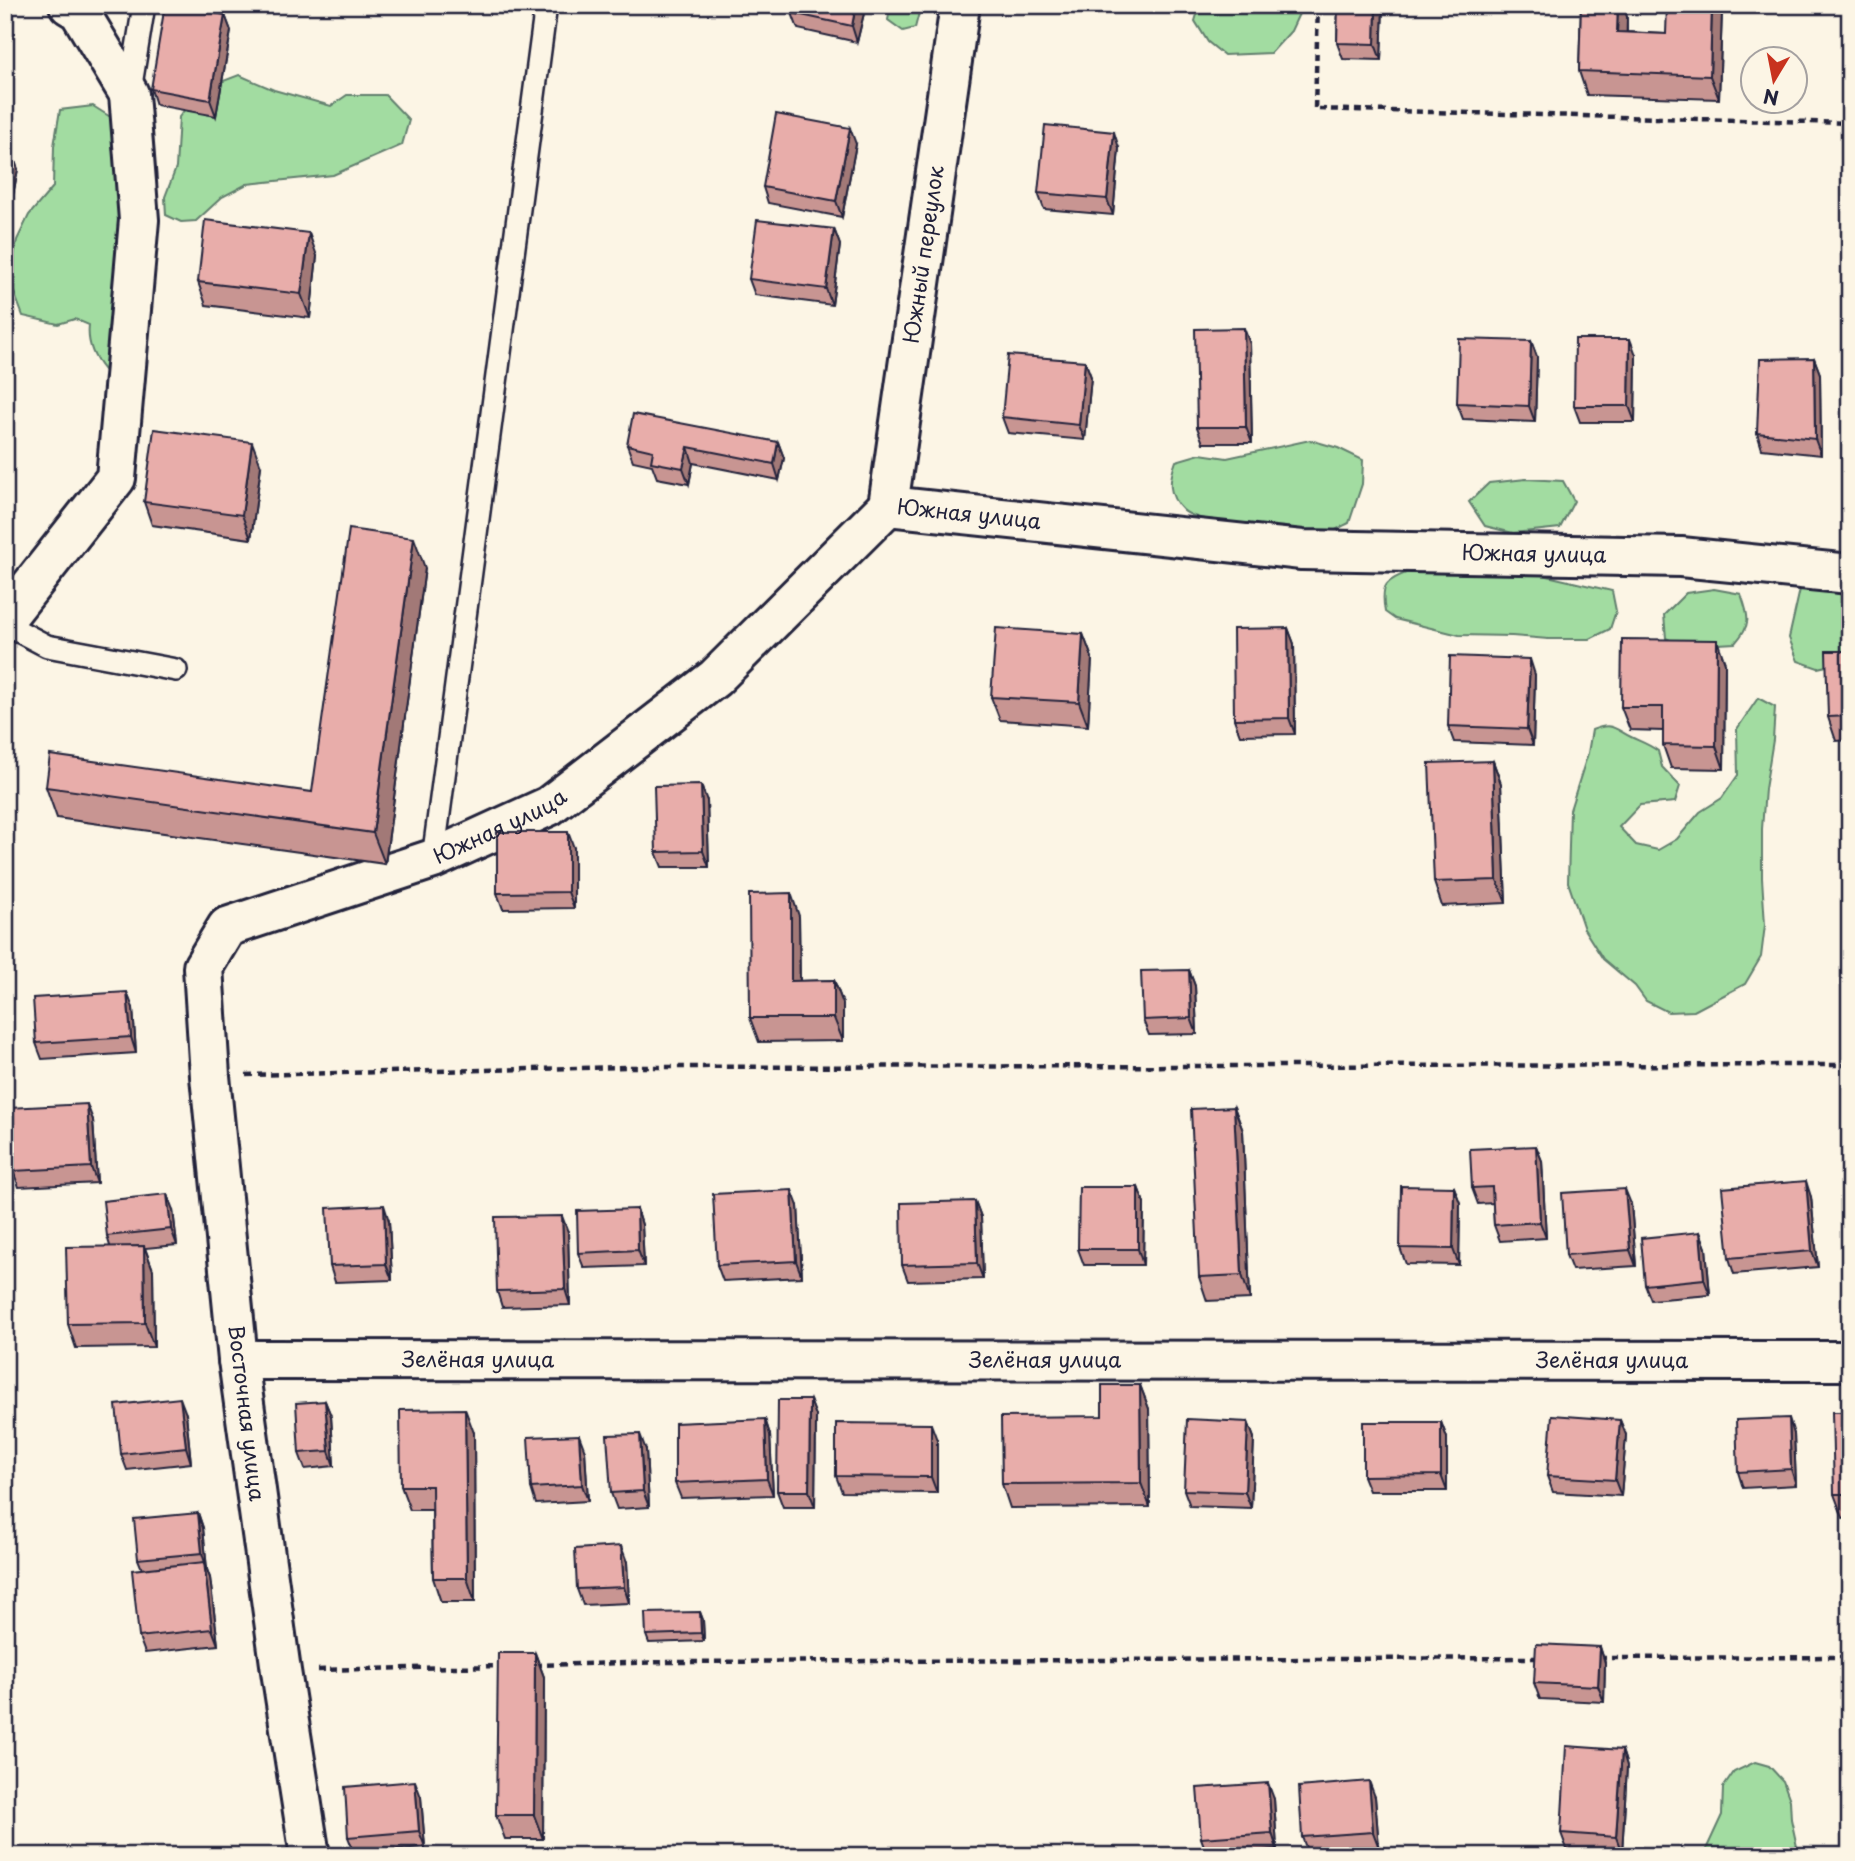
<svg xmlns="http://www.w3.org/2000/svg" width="1855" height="1861" viewBox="0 0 1855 1861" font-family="'Playpen Sans',sans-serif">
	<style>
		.green { fill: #a2dca1; stroke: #627f6e; stroke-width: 2 }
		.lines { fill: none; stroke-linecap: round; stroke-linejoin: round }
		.lane-casing { stroke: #22223b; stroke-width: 26 }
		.street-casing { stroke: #22223b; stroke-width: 44 }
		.path { stroke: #22223b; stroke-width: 4.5; stroke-dasharray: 7 5; stroke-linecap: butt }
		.lane { stroke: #fcf5e5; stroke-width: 21 }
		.street { stroke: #fcf5e5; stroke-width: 38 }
		.wall { fill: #c89592; stroke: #22223b; stroke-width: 2 }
		.shaded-wall { fill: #a27977; stroke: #22223b; stroke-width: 2 }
		.building { fill: #e8adaa; stroke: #22223b; stroke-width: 2 }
		.labels { text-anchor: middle; stroke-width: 5; stroke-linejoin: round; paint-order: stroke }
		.street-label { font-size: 21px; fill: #22223b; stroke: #fcf5e5 }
	</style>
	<rect width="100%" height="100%" fill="#fcf5e5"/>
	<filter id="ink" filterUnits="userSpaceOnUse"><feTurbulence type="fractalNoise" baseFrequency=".0143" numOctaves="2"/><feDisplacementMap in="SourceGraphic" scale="14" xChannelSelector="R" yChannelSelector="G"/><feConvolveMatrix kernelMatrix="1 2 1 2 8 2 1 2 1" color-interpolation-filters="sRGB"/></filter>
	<g filter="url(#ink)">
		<path class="green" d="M 891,5 L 921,5 L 915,28 L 903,31 L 888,20 Z
			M 1200,5 L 1303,5 L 1291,31 L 1271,53 L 1224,55 L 1208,42 L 1195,21 Z
			M 239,75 L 274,90 L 331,106 L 347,95 L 385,95 L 409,120 L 402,145 L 333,175 L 247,184 L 222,197 L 196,221 L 181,222 L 166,215 L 165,197 L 176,168 L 179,117 L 200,90 Z
			M 93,106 L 112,118 L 125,193 L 116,363 L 104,370 C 93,357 87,342 89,325 L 75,319 L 58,324 L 23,316 L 9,279 L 17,240 L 29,215 L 53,187 L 54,146 L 60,110 Z
			M 1310,440 L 1338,448 L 1363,460 L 1362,484 L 1349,523 C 1340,527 1330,534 1320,537 C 1302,542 1195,523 1183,510 C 1167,495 1169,480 1176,461 L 1200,454 L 1227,458 Z
			M 1526,479 L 1563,481 L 1574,501 L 1560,528 L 1513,533 L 1485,526 L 1469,502 L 1489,483 Z
			M 1411,571 L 1543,575 L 1612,591 L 1616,611 L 1610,629 L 1590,639 L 1548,639 L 1512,636 L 1459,635 L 1395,619 L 1385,612 C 1380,583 1386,581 1411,571 Z
			M 1850,583 L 1850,661 L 1818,668 L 1798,661 L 1789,638 L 1801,585 Z
			M 1714,589 L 1741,594 C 1749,617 1752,624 1735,643 L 1683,646 L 1666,638 L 1664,615 L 1686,593 Z
			M 1758,698 L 1775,707 L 1773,740 L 1765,789 L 1762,829 L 1762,878 L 1765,925 L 1761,957 L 1745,984 L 1694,1011 L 1668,1012 L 1646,1001 L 1635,986 L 1603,959 L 1584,929 L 1568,882 L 1570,810 L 1588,753 L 1592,730 C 1614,721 1615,730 1633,738 C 1642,742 1650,745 1658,751 L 1662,767 L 1680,786 L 1675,802 L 1640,805 L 1619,827 L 1636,845 L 1658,850 L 1677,839 L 1700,812 L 1722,798 L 1738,775 L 1737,729 Z
			M 1755,1762 L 1769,1766 L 1783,1781 L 1790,1800 L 1791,1819 L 1799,1856 L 1703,1856 L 1722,1815 L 1723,1788 L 1734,1772 Z"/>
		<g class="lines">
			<defs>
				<path id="lane" d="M 130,91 L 144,5
					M 5,624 L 47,646 L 176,670
					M 433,859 L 546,5"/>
				<g id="street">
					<path id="s1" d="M 888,506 L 960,5"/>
					<path d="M 5,619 L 116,478 L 139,220 L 129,94 L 79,11 L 69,5"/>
					<path id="s2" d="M 238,1360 L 1850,1361"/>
					<path id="s3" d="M 310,1856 L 281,1671 L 238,1360 L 210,1076 L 203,967 L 227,927 L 433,859 L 549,806 L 715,678 L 888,506 L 1302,550 L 1681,557 L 1850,574"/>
				</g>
			</defs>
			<use href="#lane" class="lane-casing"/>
			<use href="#street" class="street-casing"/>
			<path class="path" d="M 1318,5 L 1315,109 L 1850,123
				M 246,1075 L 626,1067 L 1850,1065
				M 1599,1658 L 1850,1657
				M 535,1665 L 672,1662 L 1541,1658
				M 318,1670 L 501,1666"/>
			<use href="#lane" class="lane"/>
			<use href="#street" class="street"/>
		</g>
		<path class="wall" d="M 866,5 L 857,42 L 798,29 L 792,13 Z
			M 1338,5 L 1383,5 L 1381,60 L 1343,59 L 1337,43 Z
			M 1581,5 L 1623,5 L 1627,17 L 1627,32 L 1666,34 L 1722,10 L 1719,99 L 1587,95 L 1579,71 Z
			M 225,15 L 231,31 L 216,116 L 156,105 L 151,89 Z
			M 856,144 L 842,217 L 768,203 L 763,187 Z
			M 1119,148 L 1113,215 L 1044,209 L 1038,193 Z
			M 5,152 L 18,169 L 9,215 L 5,214 Z
			M 834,229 L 840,245 L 832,305 L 755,295 L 749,279 Z
			M 317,256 L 310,318 L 206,305 L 198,282 Z
			M 1531,341 L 1537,357 L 1535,422 L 1463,419 L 1457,403 Z
			M 1250,344 L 1252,443 L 1203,443 L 1197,427 Z
			M 1636,355 L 1635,422 L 1580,422 L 1574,406 Z
			M 1814,358 L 1820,374 L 1821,455 L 1762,449 L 1757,433 Z
			M 1085,361 L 1091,377 L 1085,440 L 1008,433 L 1002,417 Z
			M 778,442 L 784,458 L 779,480 L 693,463 L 689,484 L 657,478 L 652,465 L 633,461 L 627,445 Z
			M 261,466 L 251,539 L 152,525 L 144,502 Z
			M 425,568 L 385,864 L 57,818 L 46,787 L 312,792 Z
			M 1288,628 L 1294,644 L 1295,734 L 1240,735 L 1234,719 Z
			M 1083,634 L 1092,658 L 1088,726 L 1000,720 L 991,697 Z
			M 1850,651 L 1850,740 L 1836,741 L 1828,717 Z
			M 1725,663 L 1724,769 L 1671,768 L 1663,745 L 1663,731 L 1630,730 L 1621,707 Z
			M 1535,675 L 1533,745 L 1454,742 L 1448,726 Z
			M 1493,761 L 1501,784 L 1506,903 L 1442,906 L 1434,882 Z
			M 707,801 L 709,867 L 662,867 L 656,852 Z
			M 574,848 L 574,908 L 503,909 L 497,893 Z
			M 799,916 L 800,981 L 834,980 L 843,1004 L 843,1041 L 759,1042 L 750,1018 Z
			M 1189,970 L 1195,986 L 1197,1034 L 1149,1035 L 1143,1020 Z
			M 133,1008 L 136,1053 L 42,1059 L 36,1043 Z
			M 1234,1107 L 1243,1131 L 1250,1299 L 1207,1301 L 1199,1277 Z
			M 93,1120 L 97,1183 L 19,1187 L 13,1171 Z
			M 1536,1146 L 1542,1161 L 1546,1238 L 1500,1241 L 1494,1225 L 1493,1203 L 1478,1204 L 1472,1188 Z
			M 1138,1187 L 1144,1203 L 1143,1265 L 1084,1265 L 1078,1249 Z
			M 1454,1187 L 1460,1203 L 1459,1265 L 1406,1264 L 1400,1248 Z
			M 1811,1197 L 1818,1267 L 1734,1274 L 1729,1258 Z
			M 975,1201 L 981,1217 L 983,1279 L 908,1281 L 902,1265 Z
			M 1631,1204 L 1636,1266 L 1572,1270 L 1566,1255 Z
			M 798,1206 L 802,1277 L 723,1281 L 717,1265 Z
			M 637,1209 L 642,1225 L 644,1266 L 584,1268 L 578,1253 Z
			M 173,1210 L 177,1245 L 145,1248 L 153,1270 L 154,1347 L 76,1348 L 68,1324 L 110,1246 L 107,1236 Z
			M 389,1221 L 392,1280 L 335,1282 L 330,1266 Z
			M 568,1232 L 570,1305 L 502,1307 L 497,1291 Z
			M 1700,1232 L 1706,1248 L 1710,1295 L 1651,1300 L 1645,1285 Z
			M 1140,1385 L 1149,1409 L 1150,1507 L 1010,1508 L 1002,1484 L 1102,1416 Z
			M 810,1400 L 816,1416 L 815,1507 L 783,1507 L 777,1491 Z
			M 325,1401 L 331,1416 L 334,1466 L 305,1469 L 299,1453 Z
			M 1850,1412 L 1850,1517 L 1843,1518 L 1834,1494 Z
			M 186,1414 L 191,1463 L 127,1470 L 121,1454 Z
			M 765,1419 L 770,1435 L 773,1495 L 681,1498 L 675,1483 Z
			M 1620,1420 L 1626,1435 L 1621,1496 L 1553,1492 L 1547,1476 Z
			M 1248,1422 L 1254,1438 L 1251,1508 L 1190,1506 L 1184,1490 Z
			M 1441,1422 L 1447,1438 L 1447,1491 L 1369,1491 L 1363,1476 Z
			M 474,1433 L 475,1602 L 441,1602 L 433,1578 L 432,1510 L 410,1510 L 401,1486 Z
			M 1794,1434 L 1796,1485 L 1743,1488 L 1738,1472 Z
			M 937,1440 L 937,1493 L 842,1492 L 836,1476 Z
			M 646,1450 L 649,1507 L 617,1509 L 611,1493 Z
			M 585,1451 L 588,1501 L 536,1504 L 531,1488 Z
			M 198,1513 L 203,1528 L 207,1569 L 210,1578 L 218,1645 L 145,1653 L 139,1637 L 142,1569 L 138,1559 Z
			M 627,1562 L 629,1603 L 583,1605 L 577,1589 Z
			M 700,1612 L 703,1620 L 704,1641 L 649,1643 L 646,1635 Z
			M 1600,1647 L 1605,1663 L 1604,1702 L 1540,1699 L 1534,1683 Z
			M 535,1653 L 544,1677 L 543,1839 L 505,1839 L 496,1815 Z
			M 1622,1750 L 1627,1766 L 1622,1853 L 1567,1849 L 1561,1833 Z
			M 421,1797 L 425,1847 L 354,1852 L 348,1837 Z
			M 1375,1797 L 1379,1848 L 1308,1853 L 1302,1837 Z
			M 1274,1799 L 1277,1849 L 1207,1854 L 1201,1838 Z"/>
		<path class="shaded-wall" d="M 856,5 L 866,5 L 857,42 L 852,26 Z
			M 1376,5 L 1383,5 L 1381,60 L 1375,44 Z
			M 1618,5 L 1623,5 L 1627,17 L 1626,56 L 1617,32 Z
			M 1712,5 L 1720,5 L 1722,10 L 1719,99 L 1710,76 Z
			M 225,15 L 231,31 L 216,116 L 210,100 Z
			M 850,128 L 856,144 L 842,217 L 836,201 Z
			M 1114,132 L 1119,148 L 1113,215 L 1107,199 Z
			M 12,153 L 18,169 L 9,215 L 5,204 L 5,190 Z
			M 834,229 L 840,245 L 832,305 L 826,289 Z
			M 309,233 L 317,256 L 310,318 L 301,294 Z
			M 1244,328 L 1250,344 L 1252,443 L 1246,427 Z
			M 1630,339 L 1636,355 L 1635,422 L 1629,406 Z
			M 1531,341 L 1537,357 L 1535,422 L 1529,406 Z
			M 1814,358 L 1820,374 L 1821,455 L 1815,439 Z
			M 1085,361 L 1091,377 L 1085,440 L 1079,425 Z
			M 252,442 L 261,466 L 251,539 L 242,515 Z
			M 778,442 L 784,458 L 779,480 L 774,464 Z
			M 688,447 L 693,463 L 689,484 L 683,468 Z
			M 414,538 L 425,568 L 385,864 L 373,833 Z
			M 1288,628 L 1294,644 L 1295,734 L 1289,718 Z
			M 1083,634 L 1092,658 L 1088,726 L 1079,702 Z
			M 1717,640 L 1725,663 L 1724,769 L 1716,746 Z
			M 1530,659 L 1535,675 L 1533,745 L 1527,729 Z
			M 1493,761 L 1501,784 L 1506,903 L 1497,880 Z
			M 701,785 L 707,801 L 709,867 L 703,851 Z
			M 568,832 L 574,848 L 574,908 L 568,892 Z
			M 791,893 L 799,916 L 800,1004 L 791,981 Z
			M 1189,970 L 1195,986 L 1197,1034 L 1191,1018 Z
			M 834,980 L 843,1004 L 843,1041 L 834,1018 Z
			M 127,992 L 133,1008 L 136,1053 L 131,1037 Z
			M 87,1104 L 93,1120 L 97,1183 L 91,1167 Z
			M 1234,1107 L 1243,1131 L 1250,1299 L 1242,1275 Z
			M 1536,1146 L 1542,1161 L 1546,1238 L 1540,1222 Z
			M 1806,1181 L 1811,1197 L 1818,1267 L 1812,1251 Z
			M 1138,1187 L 1144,1203 L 1143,1265 L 1138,1249 Z
			M 1454,1187 L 1460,1203 L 1459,1265 L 1453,1249 Z
			M 1625,1189 L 1631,1204 L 1636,1266 L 1630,1250 Z
			M 792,1190 L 798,1206 L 802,1277 L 796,1261 Z
			M 167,1194 L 173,1210 L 177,1245 L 171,1229 Z
			M 975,1201 L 981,1217 L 983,1279 L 977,1263 Z
			M 384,1205 L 389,1221 L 392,1280 L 386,1264 Z
			M 637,1209 L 642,1225 L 644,1266 L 638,1250 Z
			M 562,1216 L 568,1232 L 570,1305 L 565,1289 Z
			M 1700,1232 L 1706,1248 L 1710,1295 L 1704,1279 Z
			M 144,1246 L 153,1270 L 154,1347 L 145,1323 Z
			M 1140,1385 L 1149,1409 L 1150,1507 L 1141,1483 Z
			M 180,1398 L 186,1414 L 191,1463 L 186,1447 Z
			M 810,1400 L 816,1416 L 815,1507 L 809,1491 Z
			M 325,1401 L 331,1416 L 334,1466 L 329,1451 Z
			M 465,1409 L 474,1433 L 475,1602 L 467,1578 Z
			M 1789,1418 L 1794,1434 L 1796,1485 L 1791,1469 Z
			M 765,1419 L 770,1435 L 773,1495 L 767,1479 Z
			M 1620,1420 L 1626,1435 L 1621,1496 L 1615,1480 Z
			M 1248,1422 L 1254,1438 L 1251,1508 L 1245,1492 Z
			M 1441,1422 L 1447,1438 L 1447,1491 L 1441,1475 Z
			M 931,1424 L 937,1440 L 937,1493 L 931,1477 Z
			M 640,1434 L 646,1450 L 649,1507 L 643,1491 Z
			M 579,1435 L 585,1451 L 588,1501 L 582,1485 Z
			M 198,1513 L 203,1528 L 207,1569 L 202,1553 Z
			M 621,1546 L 627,1562 L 629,1603 L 624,1587 Z
			M 204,1562 L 210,1578 L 218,1645 L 212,1629 Z
			M 700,1612 L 703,1620 L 704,1641 L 701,1633 Z
			M 1600,1647 L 1605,1663 L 1604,1702 L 1598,1686 Z
			M 535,1653 L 544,1677 L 543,1839 L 534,1815 Z
			M 1622,1750 L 1627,1766 L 1622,1853 L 1616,1837 Z
			M 415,1781 L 421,1797 L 425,1847 L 419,1831 Z
			M 1369,1781 L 1375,1797 L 1379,1848 L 1373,1832 Z
			M 1268,1783 L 1274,1799 L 1277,1849 L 1272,1833 Z"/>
		<path class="building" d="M 165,5 L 172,5 L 225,15 L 210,100 L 151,89 Z
			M 794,5 L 856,5 L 852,26 L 792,13 Z
			M 1338,5 L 1376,5 L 1375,44 L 1337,43 Z
			M 1581,5 L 1618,5 L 1617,32 L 1666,34 L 1667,5 L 1712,5 L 1710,76 L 1579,71 Z
			M 776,114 L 850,128 L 836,201 L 763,187 Z
			M 1045,125 L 1114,132 L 1107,199 L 1038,193 Z
			M 5,152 L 12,153 L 5,190 Z
			M 205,220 L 309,233 L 301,294 L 198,282 Z
			M 757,220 L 834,229 L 826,289 L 749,279 Z
			M 1244,328 L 1246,427 L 1197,427 L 1195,329 Z
			M 1459,339 L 1531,341 L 1529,406 L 1457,403 Z
			M 1575,339 L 1630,339 L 1629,406 L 1574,406 Z
			M 1008,355 L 1085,361 L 1079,425 L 1002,417 Z
			M 1814,358 L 1815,439 L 1757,433 L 1760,359 Z
			M 633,414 L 778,442 L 774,464 L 688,447 L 683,468 L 651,462 L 653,451 L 627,445 Z
			M 154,429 L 252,442 L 242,515 L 144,502 Z
			M 349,529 L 414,538 L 373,833 L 46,787 L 50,755 L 312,792 Z
			M 996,628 L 1083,634 L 1079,702 L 991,697 Z
			M 1288,628 L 1289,718 L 1234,719 L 1233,629 Z
			M 1622,639 L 1717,640 L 1716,746 L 1663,745 L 1663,707 L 1621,707 Z
			M 1826,651 L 1850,651 L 1850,716 L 1828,717 Z
			M 1450,656 L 1530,659 L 1527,729 L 1448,726 Z
			M 1493,761 L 1497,880 L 1434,882 L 1429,763 Z
			M 701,785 L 703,851 L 656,852 L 654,786 Z
			M 497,832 L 568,832 L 568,892 L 497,893 Z
			M 791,893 L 791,981 L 834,980 L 834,1018 L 750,1018 L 749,894 Z
			M 1189,970 L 1191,1018 L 1143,1020 L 1141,971 Z
			M 127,992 L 131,1037 L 36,1043 L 33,998 Z
			M 87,1104 L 91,1167 L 13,1171 L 9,1108 Z
			M 1234,1107 L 1242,1275 L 1199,1277 L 1191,1109 Z
			M 1536,1146 L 1540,1222 L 1494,1225 L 1492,1187 L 1472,1188 L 1470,1149 Z
			M 1806,1181 L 1812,1251 L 1729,1258 L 1722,1188 Z
			M 1401,1186 L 1454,1187 L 1453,1249 L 1400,1248 Z
			M 1079,1187 L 1138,1187 L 1138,1249 L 1078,1249 Z
			M 1625,1189 L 1630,1250 L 1566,1255 L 1562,1193 Z
			M 792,1190 L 796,1261 L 717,1265 L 713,1194 Z
			M 167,1194 L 171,1229 L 107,1236 L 103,1201 Z
			M 975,1201 L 977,1263 L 902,1265 L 901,1203 Z
			M 384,1205 L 386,1264 L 330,1266 L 327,1208 Z
			M 637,1209 L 638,1250 L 578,1253 L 577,1211 Z
			M 562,1216 L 565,1289 L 497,1291 L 495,1217 Z
			M 1700,1232 L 1704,1279 L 1645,1285 L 1641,1238 Z
			M 144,1246 L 145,1323 L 68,1324 L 66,1247 Z
			M 1102,1385 L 1140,1385 L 1141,1483 L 1002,1484 L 1001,1417 L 1102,1416 Z
			M 180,1398 L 186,1447 L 121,1454 L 116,1405 Z
			M 778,1400 L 810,1400 L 809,1491 L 777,1491 Z
			M 325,1401 L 329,1451 L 299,1453 L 296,1403 Z
			M 465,1409 L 467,1578 L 433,1578 L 432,1486 L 401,1486 L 400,1410 Z
			M 1832,1412 L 1850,1412 L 1850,1494 L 1834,1494 Z
			M 1552,1415 L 1620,1420 L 1615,1480 L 1547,1476 Z
			M 1789,1418 L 1791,1469 L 1738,1472 L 1736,1420 Z
			M 765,1419 L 767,1479 L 675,1483 L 675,1423 Z
			M 1187,1419 L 1248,1422 L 1245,1492 L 1184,1490 Z
			M 1363,1422 L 1441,1422 L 1441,1475 L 1363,1476 Z
			M 836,1423 L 931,1424 L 931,1477 L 836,1476 Z
			M 640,1434 L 643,1491 L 611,1493 L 607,1435 Z
			M 579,1435 L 582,1485 L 531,1488 L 528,1437 Z
			M 198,1513 L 202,1553 L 138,1559 L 134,1519 Z
			M 621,1546 L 624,1587 L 577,1589 L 575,1549 Z
			M 204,1562 L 212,1629 L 139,1637 L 132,1570 Z
			M 700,1612 L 701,1633 L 646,1635 L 645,1613 Z
			M 1536,1644 L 1600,1647 L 1598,1686 L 1534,1683 Z
			M 498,1653 L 535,1653 L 534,1815 L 496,1815 Z
			M 1566,1746 L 1622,1750 L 1616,1837 L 1561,1833 Z
			M 415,1781 L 419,1831 L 348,1837 L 345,1787 Z
			M 1369,1781 L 1373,1832 L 1302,1837 L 1299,1787 Z
			M 1268,1783 L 1272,1833 L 1201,1838 L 1197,1788 Z"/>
	</g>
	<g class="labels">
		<g class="street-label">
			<text dy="7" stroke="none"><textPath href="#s1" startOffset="254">Южный переулок</textPath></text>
			<text dy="7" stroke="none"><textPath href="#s3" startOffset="1822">Южная улица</textPath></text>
			<text dy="7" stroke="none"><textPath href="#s3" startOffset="2389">Южная улица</textPath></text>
			<text dy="7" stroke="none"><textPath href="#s3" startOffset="1234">Южная улица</textPath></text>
			<text dy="7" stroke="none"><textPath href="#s2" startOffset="240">Зелёная улица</textPath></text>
			<text dy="7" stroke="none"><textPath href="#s2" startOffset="807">Зелёная улица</textPath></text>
			<text dy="7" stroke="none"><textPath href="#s2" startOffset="1374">Зелёная улица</textPath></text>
			<text transform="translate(246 1413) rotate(83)" y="7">Восточная улица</text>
		</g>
	</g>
	<rect width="1855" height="1861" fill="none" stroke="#fcf5e5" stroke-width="28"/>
	<rect x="14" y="14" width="1827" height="1833" fill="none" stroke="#22223b" stroke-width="2.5" filter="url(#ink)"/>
	<g transform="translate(1774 80) rotate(190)"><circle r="33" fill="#fcf5e5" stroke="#a5a1a1" stroke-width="2"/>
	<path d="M0-5L12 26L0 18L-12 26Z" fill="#c8321e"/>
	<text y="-10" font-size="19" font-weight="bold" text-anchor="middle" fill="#22223b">N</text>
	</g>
</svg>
